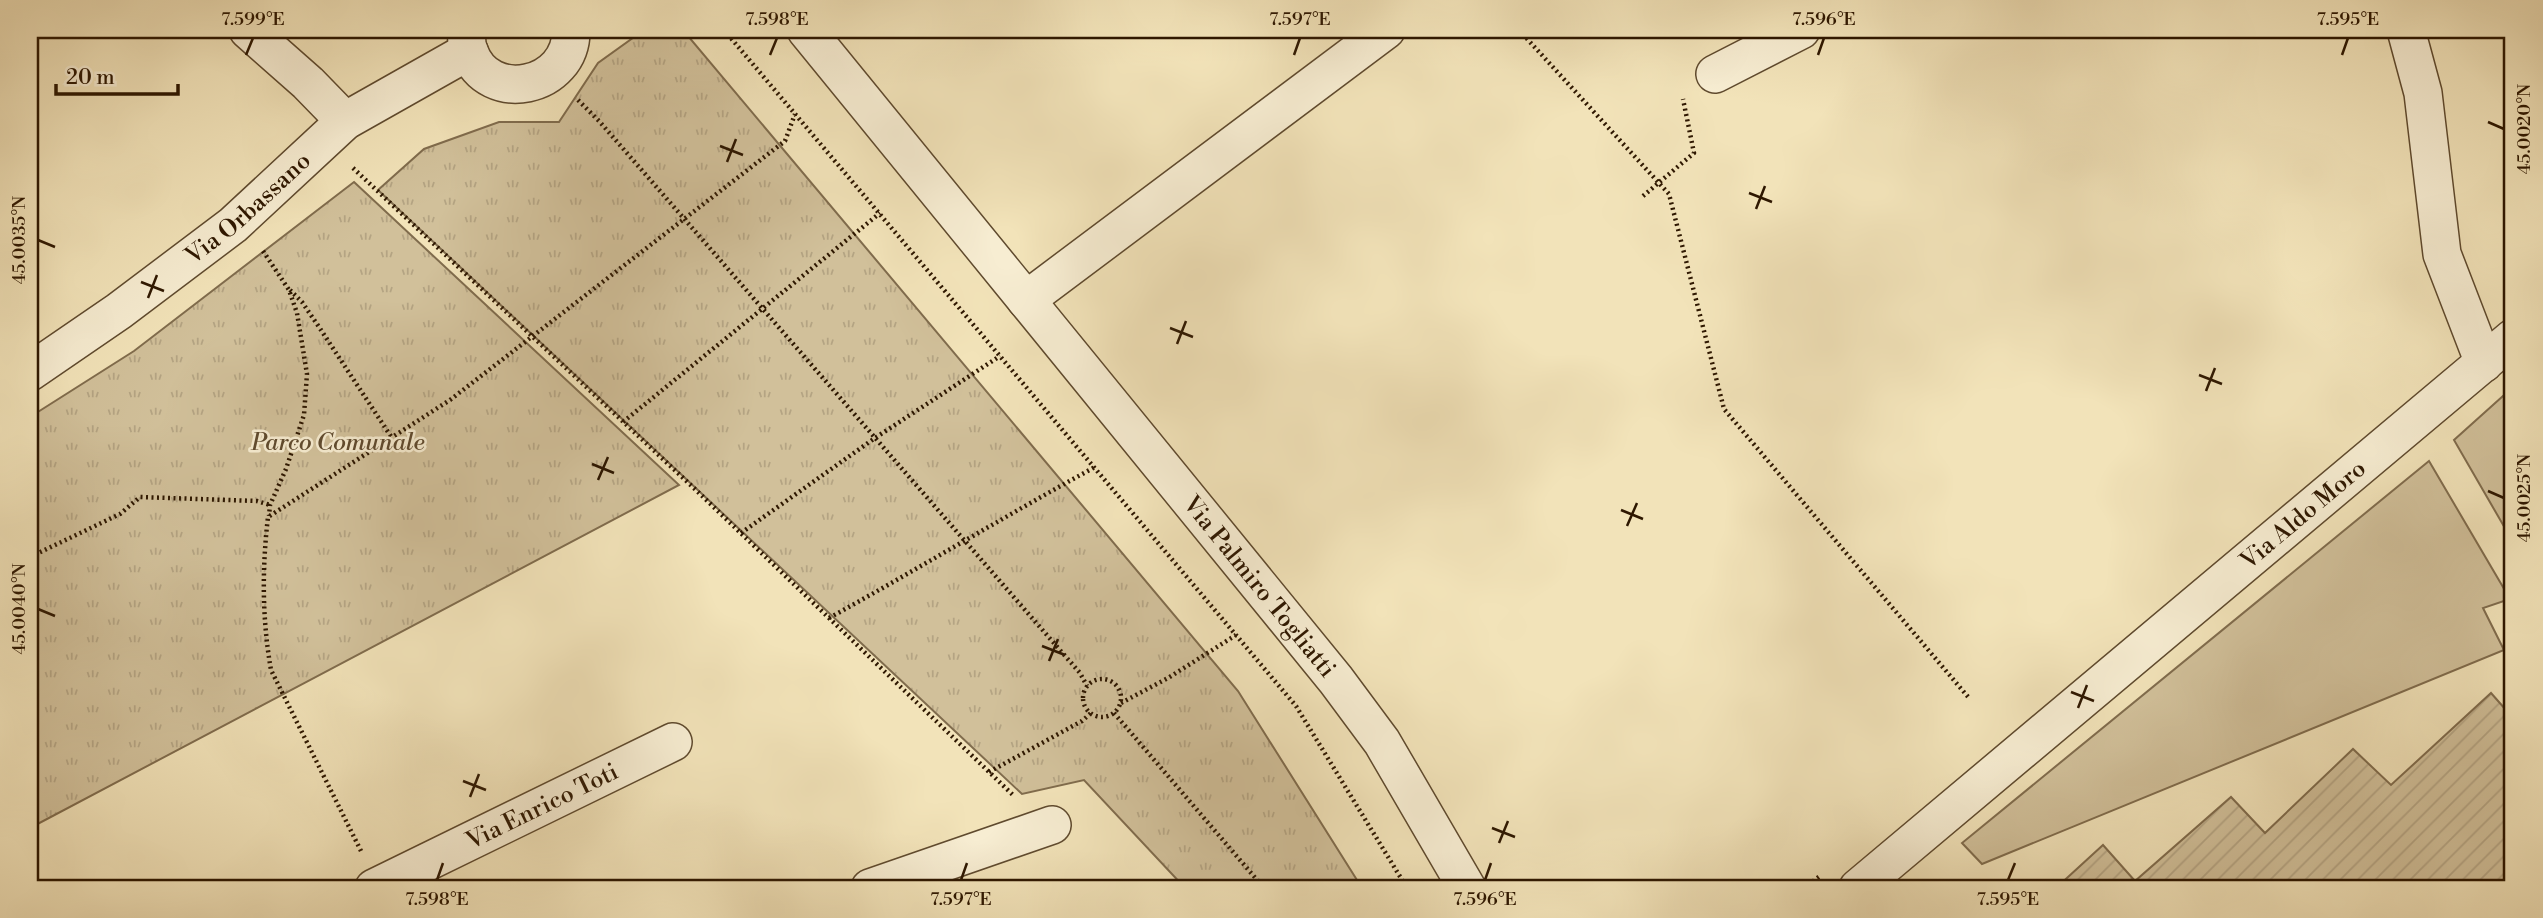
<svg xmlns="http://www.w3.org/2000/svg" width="2543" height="918" viewBox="0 0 2543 918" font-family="'Libre Bodoni',serif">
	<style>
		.grass { fill: #d1c09a; stroke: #806c4d; stroke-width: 2 }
		.park { fill: url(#park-tufts); stroke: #806c4d; stroke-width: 2 }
		.garden { fill: url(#garden-furrows); stroke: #806c4d; stroke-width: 2 }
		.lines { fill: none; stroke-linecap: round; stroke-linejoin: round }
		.street-casing { stroke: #5f4a2e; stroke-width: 40 }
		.path { stroke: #2e1700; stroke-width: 4.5; stroke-dasharray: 2 3.5; stroke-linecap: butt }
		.street { stroke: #f7edd2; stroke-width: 37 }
		.ticks { fill: none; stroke: #2e1700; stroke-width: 2.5 }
		.labels { text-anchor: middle; stroke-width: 5; stroke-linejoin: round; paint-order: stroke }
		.street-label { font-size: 24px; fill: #2e1700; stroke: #f7edd2 }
		.park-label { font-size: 24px; font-style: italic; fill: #5f4a2e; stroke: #f7edd2 }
		.neatline { fill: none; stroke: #2e1700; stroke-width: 2.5 }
		.ticks-label { font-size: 18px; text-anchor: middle; fill: #2e1700 }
	</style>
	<defs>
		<pattern id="park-tufts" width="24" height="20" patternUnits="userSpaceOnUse" patternTransform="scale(1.75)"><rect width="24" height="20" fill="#d1c09a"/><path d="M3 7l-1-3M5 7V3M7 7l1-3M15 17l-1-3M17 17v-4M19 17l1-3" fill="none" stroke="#b4a483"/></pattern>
		<pattern id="garden-furrows" width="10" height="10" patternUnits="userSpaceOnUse" patternTransform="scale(1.75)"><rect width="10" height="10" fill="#d1c09a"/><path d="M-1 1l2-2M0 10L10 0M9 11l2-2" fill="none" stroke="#b4a483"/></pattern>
	</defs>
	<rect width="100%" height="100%" fill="#f2e3b9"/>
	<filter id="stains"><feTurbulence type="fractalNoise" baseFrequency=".00286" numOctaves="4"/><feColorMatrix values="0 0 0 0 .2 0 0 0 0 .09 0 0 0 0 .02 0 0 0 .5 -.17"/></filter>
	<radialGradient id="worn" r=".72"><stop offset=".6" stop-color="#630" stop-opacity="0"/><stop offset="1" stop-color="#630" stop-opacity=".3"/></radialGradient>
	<path class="grass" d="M 2513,387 L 2513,542 L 2454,440 Z
		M 2429,461 L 2510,599 L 2483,608 L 2504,650 L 1982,864 L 1962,843 Z"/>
	<path class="park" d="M 644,30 L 683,30 L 1238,691 L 1362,888 L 1185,888 L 1084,780 L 1022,794 L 378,190 L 424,149 L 499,122 L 559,122 L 598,63 Z
		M 354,182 L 679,485 L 30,828 L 30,417 L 134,351 Z"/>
	<path class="garden" d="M 2491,693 L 2513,718 L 2513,888 L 2056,888 L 2103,845 L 2135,881 L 2231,797 L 2265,833 L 2353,749 L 2391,785 Z"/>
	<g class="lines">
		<defs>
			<g id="street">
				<path d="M 248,30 L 308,83 L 345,121"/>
				<path d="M 466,30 C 467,36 466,45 469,51 C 488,106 572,88 571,30"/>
				<path id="s1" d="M 806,30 L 1336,680 L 1382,742 L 1467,888"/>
				<path d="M 2406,30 L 2423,93 L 2442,254 L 2484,363"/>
				<path d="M 1715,74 L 1801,30"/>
				<path d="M 1026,300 L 1386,30"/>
				<path id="s2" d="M 30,372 L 119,311 L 233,225 L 345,121 L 469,51"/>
				<path id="s3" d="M 374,888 L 673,742"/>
				<path d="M 870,888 L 1052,825"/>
				<path id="s4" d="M 1858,888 L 2513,338"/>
			</g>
		</defs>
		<use href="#street" class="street-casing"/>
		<path class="path" d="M 724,30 L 1296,706 L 1407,888
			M 1519,30 L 1669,194 L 1724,409 L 1969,698
			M 578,100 L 599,121 L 1080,673 L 1087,686
			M 353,168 L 697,491 L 1014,796
			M 1643,196 L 1694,153 L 1683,99
			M 263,251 L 289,290 L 297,313 L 307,374 L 304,415 L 286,469 L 270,505 L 269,516
			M 290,290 L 302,302 L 319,327 L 392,438
			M 623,422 L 880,213
			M 741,533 L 875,438 L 1000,356
			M 30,557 L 120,514 L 140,497 L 257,501 L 270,505
			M 829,618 C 918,569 1005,516 1095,467
			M1083 698a19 19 0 1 1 38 0a19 19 0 1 1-38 0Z
			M 1121,703 L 1168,678 L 1236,635
			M 1114,713 L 1264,888
			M 989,772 L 1082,721 L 1091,713
			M 361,851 L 271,670 C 262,619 262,568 268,517 L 450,400 L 785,141 L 795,114
			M 1804,888 L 1820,876"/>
		<use href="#street" class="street"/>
	</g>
	<path class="ticks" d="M 246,55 L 253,38M 770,55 L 777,38M 1294,55 L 1300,38M 1818,55 L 1824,38M 2342,55 L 2348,38M 2488,122 L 2504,129M 720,146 L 743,155M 727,162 L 736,139M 1749,193 L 1772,202M 1756,209 L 1765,186M 38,240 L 55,247M 141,282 L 164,291M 148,298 L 157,275M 1170,328 L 1193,337M 1177,344 L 1186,321M 2199,375 L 2222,384M 2206,391 L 2215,368M 592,464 L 614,473M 598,480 L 608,457M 2488,491 L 2504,498M 1621,510 L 1643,519M 1627,526 L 1637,503M 38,609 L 55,616M 1042,646 L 1065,655M 1049,661 L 1058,639M 2071,692 L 2094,701M 2078,708 L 2087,685M 463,781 L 486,790M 470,797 L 479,774M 1492,828 L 1515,837M 1499,843 L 1508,821M 437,880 L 443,863M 961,880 L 967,863M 1485,880 L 1491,863M 2008,880 L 2015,863"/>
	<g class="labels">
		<g class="street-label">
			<text dy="8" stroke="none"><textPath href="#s2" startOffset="273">Via Orbassano</textPath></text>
			<text dy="8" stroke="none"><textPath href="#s4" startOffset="581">Via Aldo Moro</textPath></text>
			<text dy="8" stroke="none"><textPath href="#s1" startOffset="718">Via Palmiro Togliatti</textPath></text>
			<text dy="8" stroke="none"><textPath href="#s3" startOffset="187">Via Enrico Toti</textPath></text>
		</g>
		<g class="park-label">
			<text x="338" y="450">Parco Comunale</text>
		</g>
	</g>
	<rect width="2543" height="918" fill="none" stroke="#f2e3b9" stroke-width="77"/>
	<path d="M56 84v10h122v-10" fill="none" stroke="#2e1700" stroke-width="3.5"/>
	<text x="66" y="84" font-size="21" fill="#2e1700" stroke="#f7edd2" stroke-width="5" paint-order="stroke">20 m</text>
	<rect x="38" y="38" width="2466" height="842" class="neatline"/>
	<g class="ticks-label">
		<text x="253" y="25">7.599°E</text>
		<text x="777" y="25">7.598°E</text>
		<text x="1300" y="25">7.597°E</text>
		<text x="1824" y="25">7.596°E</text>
		<text x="2348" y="25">7.595°E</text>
		<text transform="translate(2524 129) rotate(-90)" y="6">45.0020°N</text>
		<text transform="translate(19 240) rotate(-90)" y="6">45.0035°N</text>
		<text transform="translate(2524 498) rotate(-90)" y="6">45.0025°N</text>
		<text transform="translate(19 609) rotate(-90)" y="6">45.0040°N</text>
		<text x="437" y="905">7.598°E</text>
		<text x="961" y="905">7.597°E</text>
		<text x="1485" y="905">7.596°E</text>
		<text x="2008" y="905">7.595°E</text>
	</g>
	<rect width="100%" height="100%" filter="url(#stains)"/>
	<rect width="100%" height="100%" fill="url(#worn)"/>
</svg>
